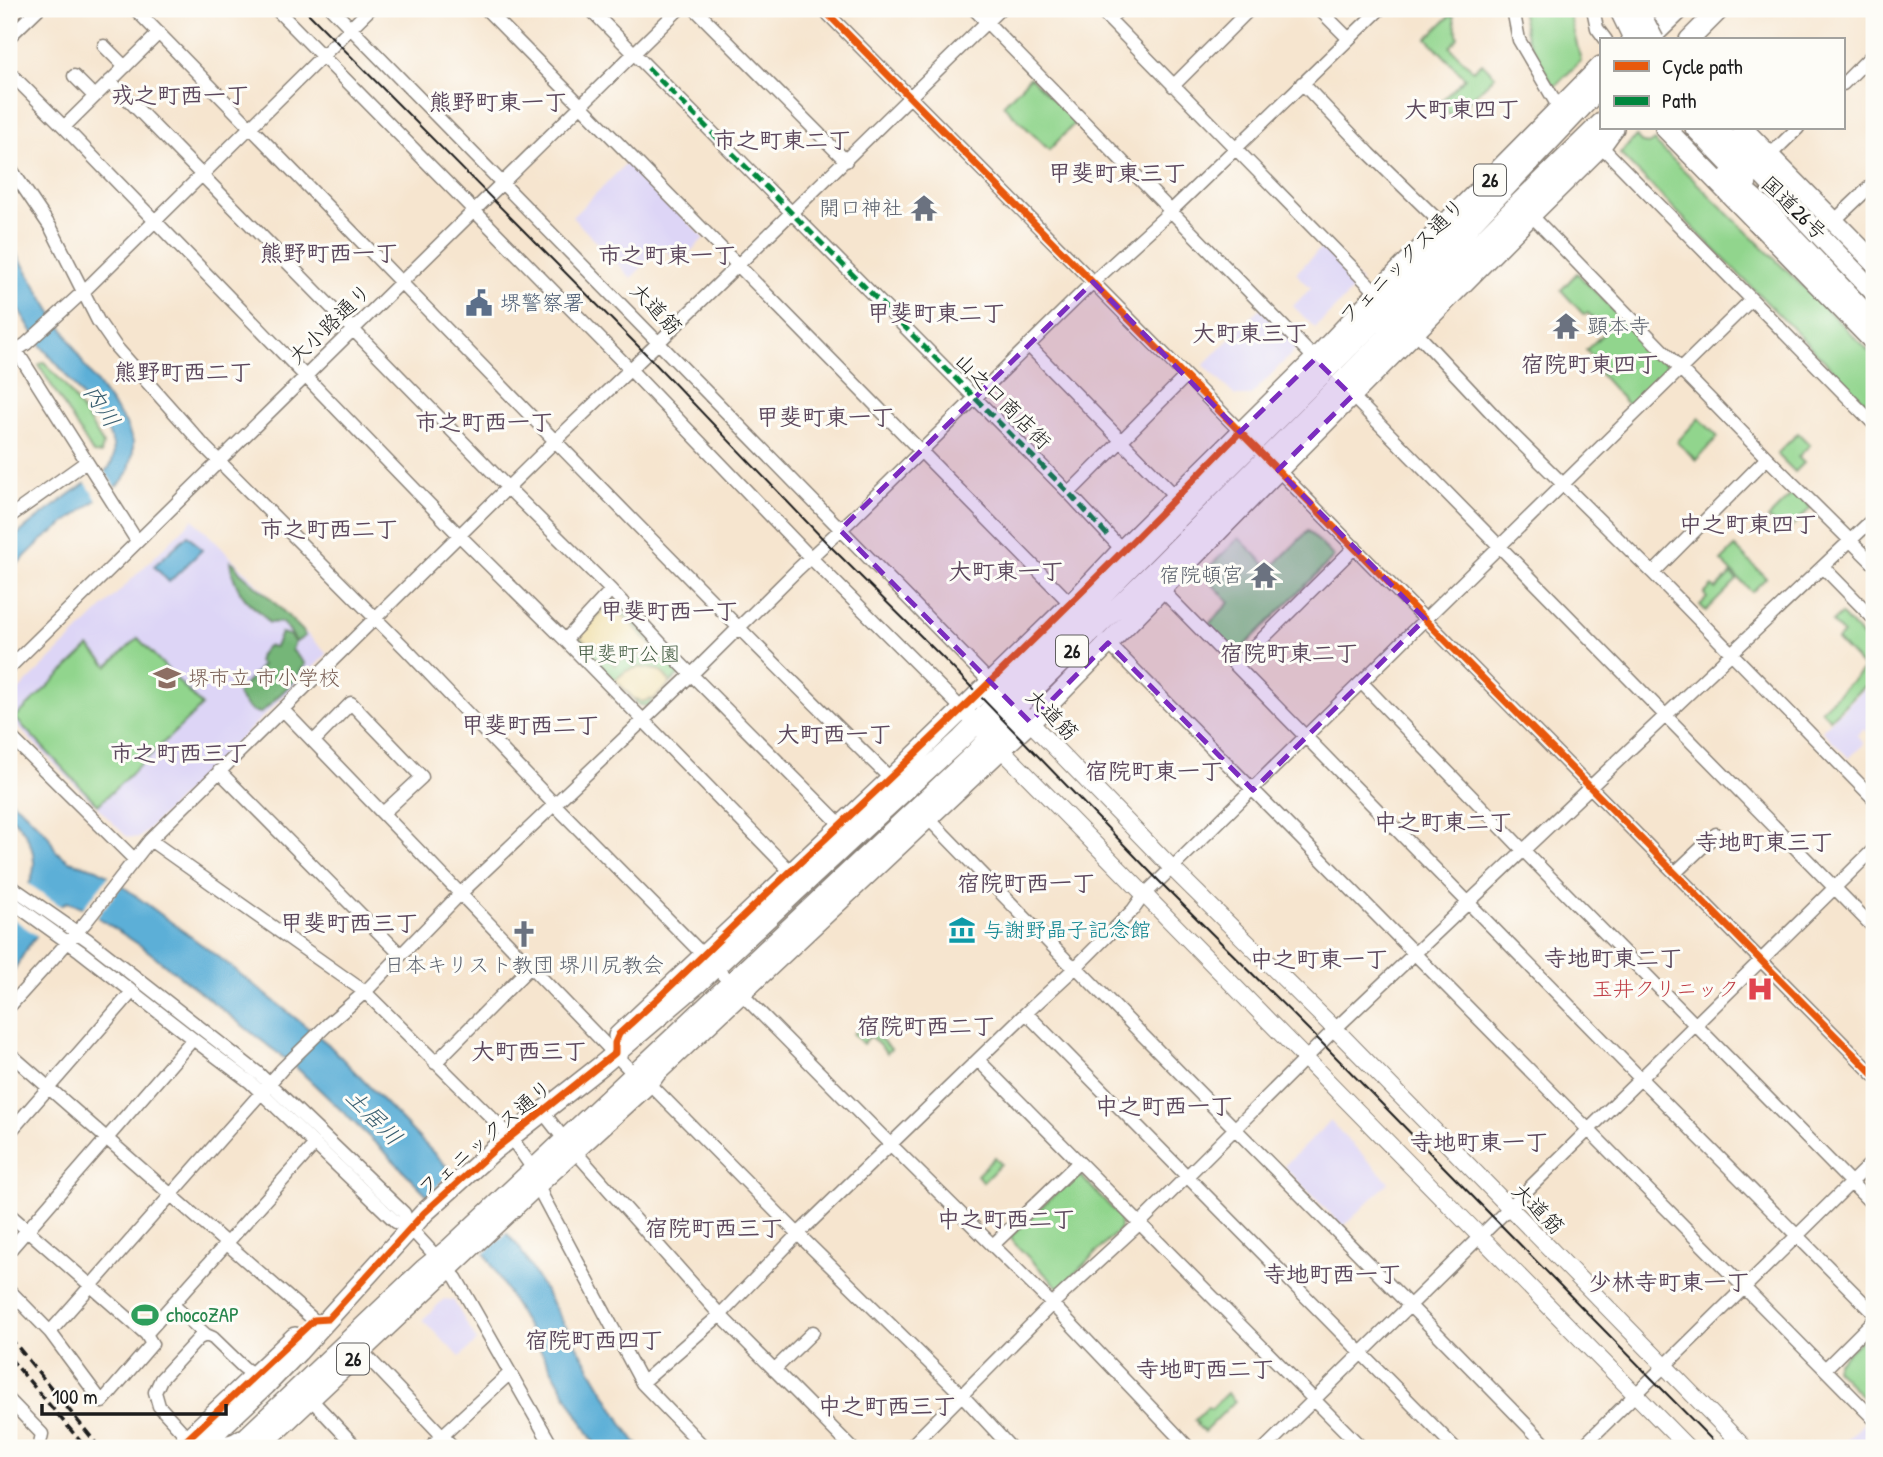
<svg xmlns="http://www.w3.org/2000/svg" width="1883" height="1457" viewBox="0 0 1883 1457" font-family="'Patrick Hand','Klee One',sans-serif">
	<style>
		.built { fill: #ddd5f6 }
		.green { fill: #91d58d; stroke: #567854; stroke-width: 2 }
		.forest { fill: #74b678; stroke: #48694a; stroke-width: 2 }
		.sand { fill: #eeda9e; stroke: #857b5d; stroke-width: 2 }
		.water { fill: #5cafd7; stroke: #3c667a; stroke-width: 2 }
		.pier { fill: #f6e5cf }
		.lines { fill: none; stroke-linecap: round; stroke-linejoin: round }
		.minor-casing { stroke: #898076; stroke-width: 15 }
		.major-casing { stroke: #898076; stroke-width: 18 }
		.highway-casing { stroke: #898076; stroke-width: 22 }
		.minor { stroke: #fff; stroke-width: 12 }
		.major { stroke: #fff; stroke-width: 16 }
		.highway { stroke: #fff; stroke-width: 19 }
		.tram { stroke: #1c1c1c; stroke-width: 2 }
		.rail { stroke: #1c1c1c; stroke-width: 3.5; stroke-dasharray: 10 5; stroke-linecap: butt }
		.highway-bridge-casing { stroke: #898076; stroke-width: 22; stroke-linecap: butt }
		.highway-bridge { stroke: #fff; stroke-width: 19 }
		.quiet { stroke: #00873e; stroke-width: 5; stroke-dasharray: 10 5; stroke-linecap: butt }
		.cycleway-casing { stroke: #fdfcf7; stroke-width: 11 }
		.cycleway { stroke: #e8590c; stroke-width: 7 }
		.marked { fill: #7b2cbf; fill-opacity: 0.2; stroke: #7b2cbf; stroke-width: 5; stroke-dasharray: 14 9; stroke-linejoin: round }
		.labels { text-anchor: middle; stroke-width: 6; stroke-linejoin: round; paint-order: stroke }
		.shield { fill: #fdfcf7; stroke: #605f5e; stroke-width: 2 }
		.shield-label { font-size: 19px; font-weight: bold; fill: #1c1c1c }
		.worship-label { font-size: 21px; fill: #5b616d; stroke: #fdfcf7; text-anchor: end }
		.street-label { font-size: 21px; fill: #1c1c1c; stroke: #fdfcf7 }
		.service-label { font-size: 21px; fill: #4e5e75; stroke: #fdfcf7; text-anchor: start }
		.park-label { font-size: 21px; fill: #455d44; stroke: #fdfcf7 }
		.education-label { font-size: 21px; fill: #785e54; stroke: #fdfcf7; text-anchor: start }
		.culture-label { font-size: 21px; fill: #0d838f; stroke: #fdfcf7; text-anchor: start }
		.health-label { font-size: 21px; fill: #be3a42; stroke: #fdfcf7; text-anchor: end }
		.leisure-label { font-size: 21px; fill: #27864d; stroke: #fdfcf7; text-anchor: start }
		.neighbourhood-label { font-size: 23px; font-weight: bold; fill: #5c485d; stroke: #fdfcf7 }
		.water-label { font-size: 23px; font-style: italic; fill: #395e70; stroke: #fdfcf7 }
	</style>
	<rect width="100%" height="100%" fill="#fdfcf7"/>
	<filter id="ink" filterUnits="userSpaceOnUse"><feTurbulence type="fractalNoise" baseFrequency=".0143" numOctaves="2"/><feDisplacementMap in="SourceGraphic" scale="14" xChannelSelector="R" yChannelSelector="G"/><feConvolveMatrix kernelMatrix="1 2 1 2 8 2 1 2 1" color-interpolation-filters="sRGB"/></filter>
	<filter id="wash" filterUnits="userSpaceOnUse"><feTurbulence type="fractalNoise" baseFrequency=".00686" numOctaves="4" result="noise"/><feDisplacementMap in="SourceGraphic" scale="28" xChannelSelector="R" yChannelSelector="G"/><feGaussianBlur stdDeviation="1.57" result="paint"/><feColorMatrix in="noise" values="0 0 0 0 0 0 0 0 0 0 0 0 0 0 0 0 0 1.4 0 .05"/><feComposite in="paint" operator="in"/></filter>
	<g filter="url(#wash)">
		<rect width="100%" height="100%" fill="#f6e5cf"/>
		<path class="built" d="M 629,161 L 704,238 L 679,263 L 662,247 L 631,278 L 572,217 Z
			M 1324,245 L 1361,282 L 1315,328 L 1293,306 L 1311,288 L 1296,273 Z
			M 1260,308 L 1299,346 L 1250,396 L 1235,396 L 1204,365 Z
			M 193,519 L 327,654 L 139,838 L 127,837 L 9,718 L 9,700 Z
			M 1864,689 L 1874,699 L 1874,738 L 1864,728 L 1857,735 L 1864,744 L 1849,758 L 1822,730 Z
			M 1330,1121 L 1389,1182 L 1343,1227 L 1284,1166 Z
			M 444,1299 L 453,1300 L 477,1341 L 460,1357 L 422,1320 Z
			M 1866,1421 L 1874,1429 L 1874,1448 L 1839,1448 Z"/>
		<path class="green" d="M 1521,9 L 1568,9 L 1581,61 L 1554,87 L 1527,38 Z
			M 1453,13 L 1458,38 L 1450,47 L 1473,70 L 1482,63 L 1495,76 L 1452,117 L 1439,103 L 1465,78 L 1427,38 Z
			M 1030,77 L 1076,122 L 1049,150 L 1003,105 Z
			M 1636,136 L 1642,143 L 1650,144 L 1654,141 L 1874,356 L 1874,411 L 1620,154 Z
			M 1577,273 L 1668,366 L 1668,371 L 1629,406 L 1599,373 L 1603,368 L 1586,350 L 1605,332 L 1588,313 L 1584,315 L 1561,290 Z
			M 44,362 L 65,385 L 91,424 L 103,444 L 101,454 L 93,453 L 39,365 Z
			M 1699,418 L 1718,437 L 1696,460 L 1677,442 Z
			M 1798,433 L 1810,445 L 1798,457 L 1804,463 L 1795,472 L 1777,454 Z
			M 1795,491 L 1811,508 L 1784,534 L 1768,518 Z
			M 1308,531 L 1334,557 L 1237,653 L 1231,653 L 1206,627 L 1230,602 L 1202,574 L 1239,538 L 1270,569 Z
			M 1735,547 L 1766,578 L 1752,592 L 1721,561 Z
			M 1731,574 L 1737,580 L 1706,611 L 1700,605 L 1707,598 L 1704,594 L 1712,586 L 1716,589 Z
			M 613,599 L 679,668 L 679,675 L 647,706 L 639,705 L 574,637 L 609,600 Z
			M 1841,614 L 1874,649 L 1874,679 L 1837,640 L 1843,634 L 1832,622 Z
			M 138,638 L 202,706 L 98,805 L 15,718 L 89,647 L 108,666 Z
			M 1863,670 L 1874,682 L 1874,697 L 1864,686 L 1830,719 L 1821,710 Z
			M 864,1023 L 891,1049 L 887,1053 L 870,1036 L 863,1044 L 853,1034 Z
			M 995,1157 L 1001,1164 L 983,1182 L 977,1175 Z
			M 1074,1176 L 1081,1176 L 1120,1217 L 1120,1229 L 1061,1287 L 1058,1287 L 1012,1241 L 1011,1236 Z
			M 1874,1327 L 1874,1409 L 1835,1369 L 1836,1364 Z
			M 1227,1393 L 1235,1401 L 1204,1432 L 1197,1425 L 1198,1423 L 1195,1420 L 1208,1407 L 1211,1409 Z"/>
		<path class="forest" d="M 230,561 L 234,563 L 240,572 L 269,597 L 303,631 L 305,636 L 296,642 L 289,630 L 281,622 L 269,623 C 264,613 256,610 249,603 C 238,592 232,575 230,561 Z
			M 281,633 L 289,635 L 295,642 L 292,650 L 305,664 L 296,679 L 261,713 C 247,711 244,705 237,694 L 262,665 L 258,662 L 260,655 L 267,646 L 275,647 Z"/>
		<path class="sand" d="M 612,605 L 630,622 L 659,653 L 653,658 L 646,651 L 637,658 L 623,657 L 615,665 L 592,642 L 588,644 L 580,637 L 581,633 L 603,609 Z
			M 639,667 L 661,671 L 671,683 L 653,700 L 650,699 L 642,702 L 637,699 L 635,700 L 615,680 L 626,671 Z"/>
		<path class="water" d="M 9,241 L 51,311 L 64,330 L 84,365 L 126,424 L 133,442 L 133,453 L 128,473 L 121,482 L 41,541 L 9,572 L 9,542 C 32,521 58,503 83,485 C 91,479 105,474 110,466 C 117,453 113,440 106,429 L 63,371 L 41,346 L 9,293 Z
			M 188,535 L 202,550 L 169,582 L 154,566 Z
			M 9,799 L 25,812 L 48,835 L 56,851 L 69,861 L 97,869 L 109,876 L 225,962 L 328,1044 L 451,1171 L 519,1247 L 624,1426 L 640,1448 L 597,1448 L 486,1255 L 388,1155 L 298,1069 L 144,948 L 82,907 L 67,902 L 63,904 L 28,947 L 9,978 C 9,958 6,931 9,913 C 10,901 25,893 30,882 C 41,857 28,831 9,815 Z"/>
		<path class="pier" d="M 103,468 L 117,490 L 99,503 L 84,480 Z
			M 111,873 L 124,882 L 95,920 L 81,910 Z
			M 26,882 L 64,908 L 40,938 L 9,916 L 9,904 Z
			M 455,1169 L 510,1230 L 482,1256 L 425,1198 Z"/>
	</g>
	<g filter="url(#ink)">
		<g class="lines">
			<defs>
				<path id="minor" d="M 135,9 C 388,267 636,529 894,782
					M 276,9 L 620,359 L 810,557 L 962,709
					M 332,9 L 990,682
					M 486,9 L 1075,608
					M 590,9 L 1069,493 L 1127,555
					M 695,9 L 846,161
					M 823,9 L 1246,437
					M 974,9 L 1318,362
					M 1099,9 L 1381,297
					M 1319,9 L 1349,39
					M 1513,9 L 1519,40 L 1559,108
					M 1593,9 L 1597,28 L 1606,40
					M 1109,19 L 1120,9
					M 9,37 L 38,9
					M 104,46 L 125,67
					M 9,72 L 64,127 L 459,535 L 565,640 L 795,876
					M 74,76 L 94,96
					M 110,81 L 508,488 L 611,590 L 666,649 L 845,829
					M 1302,83 L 1370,154 L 1444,226
					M 1843,84 L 1874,53
					M 1173,86 L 1250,9
					M 64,127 L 159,33
					M 1601,146 L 1874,424
					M 1769,156 L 1798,128
					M 9,166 L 51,228 L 98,321 L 116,347 L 205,447 L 405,648 L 554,804 L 881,1135 L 1052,1304 L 1189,1448
					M 1528,212 L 1767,458 L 1874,564
					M 1833,222 L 1874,183
					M 1411,327 L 1503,425 L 1653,573 L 1874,799
					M 9,339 L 137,541
					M 1029,346 L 1180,501
					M 9,355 L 26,344 L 84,291 L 370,9
					M 1347,391 L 1874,928
					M 1273,465 L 1874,1075
					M 1069,493 L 1185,377
					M 9,517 L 86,462
					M 1823,567 L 1874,619
					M 1653,573 L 1767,458
					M 1157,585 L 1641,1079 L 1874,1313
					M 565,640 L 611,590
					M 1105,640 L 1874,1419
					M 1236,665 L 1355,547
					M 9,668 L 679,9
					M 1362,683 L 1523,850 L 1874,1206
					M 283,710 L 634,1074 L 649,1083 L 798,1234 L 962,1395 L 1011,1448
					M 9,735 L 134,859
					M 314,741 L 351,703 L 422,777 L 383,813
					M 219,771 L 401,955
					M 925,815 L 1069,963 L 1076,967 C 1233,1128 1393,1287 1549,1448
					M 150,840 L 365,992 L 510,1136 L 533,1169 L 543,1197 L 642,1383 L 705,1448
					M 1675,873 L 1716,834
					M 9,885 L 88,940 L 258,1073 L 404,1213 L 410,1228 L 456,1278 L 553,1448
					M 9,900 L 80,951 L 193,1039 L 250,1082 L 396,1222 L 410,1228
					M 9,1007 L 85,923 L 150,840 L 554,442 L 659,342 L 1000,9
					M 1026,1013 L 1455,1448
					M 9,1053 L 314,1320
					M 978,1060 L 1362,1448
					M 435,1063 L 531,966
					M 542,1111 L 564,1139 L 720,1315 L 852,1448
					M 9,1133 L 132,992
					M 9,1214 L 146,1334 L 152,1344 L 102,1402 L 50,1332 L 9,1290
					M 993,1245 L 1079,1162
					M 9,1251 L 193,1039
					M 173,1305 L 206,1335
					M 50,1332 L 283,1068 L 327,1025 L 365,992 L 460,894 L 692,674 L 798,569 L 854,517 L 1093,282 L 1171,211 L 1380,9
					M 146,1334 L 315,1144
					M 358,1347 L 454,1448
					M 1825,1369 L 1874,1320
					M 774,1370 L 813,1332
					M 642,1383 L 720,1315 L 798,1234 L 1026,1013 L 1076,967 L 1133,910 L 1143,896 C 1198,843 1251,790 1305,737 C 1341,701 1378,667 1413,631 L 1751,300
					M 307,1395 L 357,1448
					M 9,1400 L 42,1434 L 39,1448
					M 240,1436 C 225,1447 205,1441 188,1438 L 159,1406 L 155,1392 L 161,1379 L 199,1338 L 206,1335 L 213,1338 L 243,1367 L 255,1376
					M 429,1448 L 510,1373
					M 909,1448 L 1052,1304 L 1140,1223 L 1335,1029 L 1874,518
					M 1265,1448 L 1874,849
					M 1581,1448 L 1874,1160"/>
				<path id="major" d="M 962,709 L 1688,1448
					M 1022,714 L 1172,868 L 1335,1029 L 1745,1448"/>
				<path id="highway" d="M 1633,35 L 1660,9
					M 1648,40 L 1680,9
					M 1689,40 L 1720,9
					M 1665,128 L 1874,342
					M 1695,128 L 1747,182
					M 1717,128 L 1874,292
					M 1742,128 L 1874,262
					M 1728,177 L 1768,210 L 1874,322
					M 618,1036 L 891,779 L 1071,604 L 1122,550 L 1315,359 L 1387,283 L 1601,66
					M 188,1438 L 199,1448 L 266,1385 L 298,1352 L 424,1213 L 494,1150 L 602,1065 L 697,984 L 854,837 L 961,739 L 1124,573 L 1458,238 L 1601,87
					M 178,1448 L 295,1337
					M 235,1448 L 424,1269 L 450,1248 L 975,753 L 1031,692 L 1159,566 L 1519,203 L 1601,123
					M 258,1448 L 538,1184 L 649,1083 L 656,1073 L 1046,707 L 1278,470 L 1531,215 L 1601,146 L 1614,128"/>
			</defs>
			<use href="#minor" class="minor-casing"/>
			<use href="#major" class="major-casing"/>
			<use href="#highway" class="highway-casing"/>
			<use href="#minor" class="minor"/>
			<use href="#major" class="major"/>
			<use href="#highway" class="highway"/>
			<path class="tram" d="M 304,9 L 646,354 L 826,542 L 945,660 L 1159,881 L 1321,1042 L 1720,1448"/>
			<path class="rail" d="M 9,1336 L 100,1448
				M 9,1357 L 86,1448"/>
			<defs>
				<path id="highway-bridge" d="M 1619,9 L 1634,40
					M 1638,9 L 1654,40"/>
			</defs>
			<use href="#highway-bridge" class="highway-bridge-casing"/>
			<use href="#highway-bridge" class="highway-bridge"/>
			<path class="quiet" d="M 648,68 L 1069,493 L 1109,537"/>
			<defs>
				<path id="cycleway" d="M 823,9 C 1173,365 1524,719 1874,1075
					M 178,1448 L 314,1320 L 328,1319 L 424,1213 L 494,1150 L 615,1053 L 615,1043 L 619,1034 C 673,986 724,934 777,884 C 935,737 1090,587 1240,432"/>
			</defs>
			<use href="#cycleway" class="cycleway-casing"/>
			<use href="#cycleway" class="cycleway"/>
		</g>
	</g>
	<path class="marked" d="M 1093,282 L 1240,432 L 1315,359 L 1352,396 L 1278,470 L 1425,619 L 1253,790 L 1108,643 L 1030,722 L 840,530 Z"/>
	<defs>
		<symbol id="temple-bare" viewBox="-9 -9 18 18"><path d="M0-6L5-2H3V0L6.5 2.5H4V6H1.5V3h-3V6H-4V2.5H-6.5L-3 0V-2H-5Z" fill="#6b7280" stroke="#fdfcf7" stroke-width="2.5" paint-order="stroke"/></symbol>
		<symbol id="civic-bare" viewBox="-9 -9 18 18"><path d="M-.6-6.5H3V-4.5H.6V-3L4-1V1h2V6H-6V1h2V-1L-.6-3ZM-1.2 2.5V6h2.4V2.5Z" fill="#5c6f8a" stroke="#fdfcf7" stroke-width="2.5" paint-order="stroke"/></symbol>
		<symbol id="school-bare" viewBox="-9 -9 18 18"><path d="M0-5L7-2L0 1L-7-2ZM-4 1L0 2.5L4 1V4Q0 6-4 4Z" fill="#8d6e63" stroke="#fdfcf7" stroke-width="2.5" paint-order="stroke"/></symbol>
		<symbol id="museum-bare" viewBox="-9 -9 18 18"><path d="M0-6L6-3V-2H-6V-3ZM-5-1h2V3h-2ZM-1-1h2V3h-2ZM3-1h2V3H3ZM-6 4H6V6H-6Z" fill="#0f9aa8" stroke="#fdfcf7" stroke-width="2.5" paint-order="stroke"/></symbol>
		<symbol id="church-bare" viewBox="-9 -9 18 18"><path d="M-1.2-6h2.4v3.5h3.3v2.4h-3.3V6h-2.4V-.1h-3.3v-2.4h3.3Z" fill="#6b7280" stroke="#fdfcf7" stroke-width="2.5" paint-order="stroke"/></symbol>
		<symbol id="hospital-bare" viewBox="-9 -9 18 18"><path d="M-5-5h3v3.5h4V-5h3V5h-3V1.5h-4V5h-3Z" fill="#e0444e" stroke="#fdfcf7" stroke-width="2.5" paint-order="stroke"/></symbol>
		<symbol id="stadium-bare" viewBox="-9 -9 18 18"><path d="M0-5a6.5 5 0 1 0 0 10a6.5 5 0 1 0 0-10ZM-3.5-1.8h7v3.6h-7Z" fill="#2e9e5b" stroke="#fdfcf7" stroke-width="2.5" paint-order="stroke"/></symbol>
	</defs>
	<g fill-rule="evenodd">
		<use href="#temple-bare" x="905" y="189" width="38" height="38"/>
		<use href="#civic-bare" x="460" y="284" width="38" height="38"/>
		<use href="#temple-bare" x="1547" y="307" width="38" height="38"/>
		<use href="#temple-bare" x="1245" y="556" width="38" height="38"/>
		<use href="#school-bare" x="148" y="659" width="38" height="38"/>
		<use href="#museum-bare" x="943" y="911" width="38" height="38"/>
		<use href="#church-bare" x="505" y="915" width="38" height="38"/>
		<use href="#hospital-bare" x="1741" y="970" width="38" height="38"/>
		<use href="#stadium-bare" x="126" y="1296" width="38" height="38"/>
	</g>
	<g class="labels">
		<g class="shield">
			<rect x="1474" y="164.5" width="32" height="31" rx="5"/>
			<rect x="1056" y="635.5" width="32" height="31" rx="5"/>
			<rect x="337" y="1343.5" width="32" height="31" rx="5"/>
		</g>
		<g class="shield-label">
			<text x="1490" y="187">26</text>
			<text x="1072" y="658">26</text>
			<text x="353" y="1366">26</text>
		</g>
		<g class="worship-label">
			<text x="903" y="215">開口神社</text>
			<text x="1587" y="333" text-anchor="start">顕本寺</text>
			<text x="1243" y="582">宿院頓宮</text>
			<text x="524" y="972" text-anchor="middle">日本キリスト教団 堺川尻教会</text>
		</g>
		<g class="street-label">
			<text transform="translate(1794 208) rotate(44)" y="7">国道26号</text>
			<text transform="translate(1402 261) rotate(-45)" y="7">フェニックス通り</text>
			<text transform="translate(656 309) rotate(46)" y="7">大道筋</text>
			<text transform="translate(330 324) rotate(-44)" y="7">大小路通り</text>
			<text transform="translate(1003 401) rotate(45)" y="7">山之口商店街</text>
			<text transform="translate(1052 715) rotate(45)" y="7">大道筋</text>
			<text transform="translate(485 1138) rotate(-40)" y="7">フェニックス通り</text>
			<text transform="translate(1538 1209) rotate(45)" y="7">大道筋</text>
		</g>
		<g class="service-label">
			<text x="500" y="310">堺警察署</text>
		</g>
		<g class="park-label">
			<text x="628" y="661">甲斐町公園</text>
		</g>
		<g class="education-label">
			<text x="188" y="685">堺市立 市小学校</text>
		</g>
		<g class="culture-label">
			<text x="983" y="937">与謝野晶子記念館</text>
		</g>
		<g class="health-label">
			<text x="1739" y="996">玉井クリニック</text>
		</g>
		<g class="leisure-label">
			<text x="166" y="1322">chocoZAP</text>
		</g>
		<g class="neighbourhood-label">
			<text x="180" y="103">戎之町西一丁</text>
			<text x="498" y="110">熊野町東一丁</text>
			<text x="1462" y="117">大町東四丁</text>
			<text x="782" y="148">市之町東二丁</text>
			<text x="1117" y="181">甲斐町東三丁</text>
			<text x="329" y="261">熊野町西一丁</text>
			<text x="667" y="263">市之町東一丁</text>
			<text x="936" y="321">甲斐町東二丁</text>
			<text x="1250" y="341">大町東三丁</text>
			<text x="1590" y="372">宿院町東四丁</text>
			<text x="183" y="380">熊野町西二丁</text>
			<text x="825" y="425">甲斐町東一丁</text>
			<text x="484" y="430">市之町西一丁</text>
			<text x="1748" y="532">中之町東四丁</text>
			<text x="329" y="537">市之町西二丁</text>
			<text x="1006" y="579">大町東一丁</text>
			<text x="669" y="619">甲斐町西一丁</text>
			<text x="1289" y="661">宿院町東二丁</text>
			<text x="530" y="733">甲斐町西二丁</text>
			<text x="834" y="742">大町西一丁</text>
			<text x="179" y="761">市之町西三丁</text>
			<text x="1154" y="779">宿院町東一丁</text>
			<text x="1443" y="830">中之町東二丁</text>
			<text x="1764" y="850">寺地町東三丁</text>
			<text x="1026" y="891">宿院町西一丁</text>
			<text x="349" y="931">甲斐町西三丁</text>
			<text x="1613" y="966">寺地町東二丁</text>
			<text x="1319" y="967">中之町東一丁</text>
			<text x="926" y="1034">宿院町西二丁</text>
			<text x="529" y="1059">大町西三丁</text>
			<text x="1164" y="1114">中之町西一丁</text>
			<text x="1479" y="1150">寺地町東一丁</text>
			<text x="1006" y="1227">中之町西二丁</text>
			<text x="714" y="1236">宿院町西三丁</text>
			<text x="1332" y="1282">寺地町西一丁</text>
			<text x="1669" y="1290">少林寺町東一丁</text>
			<text x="594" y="1348">宿院町西四丁</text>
			<text x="1205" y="1377">寺地町西二丁</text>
			<text x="887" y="1414">中之町西三丁</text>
		</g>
		<g class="water-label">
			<text transform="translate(102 406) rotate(57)" y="8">内川</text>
			<text transform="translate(374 1117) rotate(45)" y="8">土居川</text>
		</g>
	</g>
	<rect width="1883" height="1457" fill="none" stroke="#fdfcf7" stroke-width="35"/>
	<rect x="1600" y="38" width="245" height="91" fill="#fdfcf7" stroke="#a3a29f" stroke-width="2"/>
	<rect x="1614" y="61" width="35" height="10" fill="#e8590c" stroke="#a3a29f" stroke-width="2"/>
	<text x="1662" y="74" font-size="21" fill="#1c1c1c">Cycle path</text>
	<rect x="1614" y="96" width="35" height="10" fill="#00873e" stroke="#a3a29f" stroke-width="2"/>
	<text x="1662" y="108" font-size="21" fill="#1c1c1c">Path</text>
	<path d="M42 1404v10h184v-10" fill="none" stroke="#1c1c1c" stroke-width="3.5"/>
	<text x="52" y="1404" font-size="21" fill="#1c1c1c" stroke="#fdfcf7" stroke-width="5" paint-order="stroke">100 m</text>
</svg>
